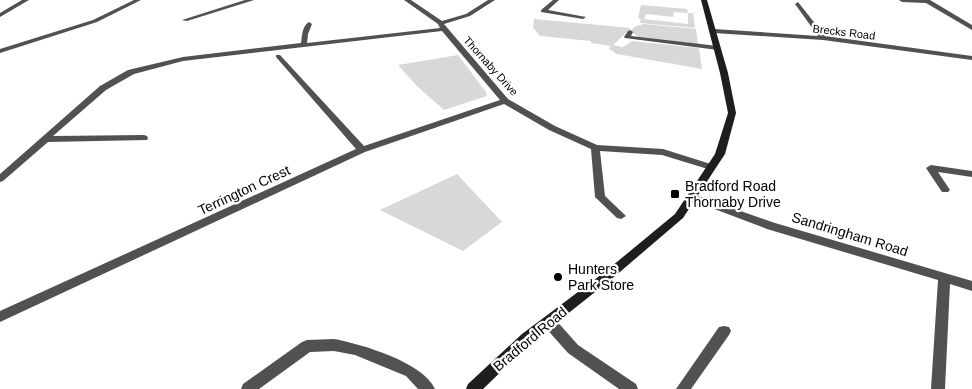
<svg xmlns="http://www.w3.org/2000/svg" width="972" height="389" viewBox="0 0 972 389" font-family="Helvetica,sans-serif">
	<style>
		.green { fill: #d8d8d8; fill-rule: evenodd }
		.lines { fill: none; stroke-linecap: round; stroke-linejoin: round }
		.street { fill: #515151; fill-rule: evenodd }
		.secondary { fill: #1e1e1e; fill-rule: evenodd }
		.poi-dot { fill: #000; stroke: #fff; stroke-width: 2 }
		.labels { text-anchor: middle; stroke-width: 4.5; stroke-linejoin: round; paint-order: stroke }
		.far-street-label { font-size: 11px; fill: #000; stroke: #fff }
		.poi-label { font-size: 14px; fill: #000; stroke: #fff; text-anchor: start }
		.street-label { font-size: 14px; fill: #000; stroke: #fff }
	</style>
	<rect width="100%" height="100%" fill="#fff"/>
	<path class="green" d="M 641,5 L 687,9 L 688,13 L 693,13 L 695,28 L 640,23 L 641,19 L 638,18 ZM 674,12 L 688,13 L 688,24 L 644,19 L 646,14 L 673,17 Z
		M 534,19 L 631,28 L 613,45 L 623,47 L 632,41 L 699,48 L 702,69 L 617,54 L 609,49 L 611,46 L 591,43 L 591,41 L 540,36 L 533,28 Z
		M 644,24 L 696,29 L 698,44 L 639,37 L 630,31 L 636,26 Z
		M 458,55 L 486,92 L 487,96 L 444,110 L 417,86 L 398,65 Z
		M 457,174 L 502,222 L 463,251 L 380,210 Z"/>
	<g class="lines">
		<path class="street" d="M 22,0 L 29,0 L 0,17 L 0,13 Z
			M 134,0 L 141,0 L 97,22 L 0,53 L 0,49 L 93,20 Z
			M 245,0 L 254,0 L 187,21 L 182,20 Z
			M 404,0 L 411,0 L 442,21 L 466,14 L 488,0 L 495,0 L 470,16 L 444,24 L 508,99 L 555,126 L 597,145 L 663,149 L 714,165 L 716,167 L 711,170 L 662,155 L 600,151 L 605,196 L 626,216 L 621,219 L 617,218 L 595,197 L 591,149 L 549,130 L 504,104 L 365,152 L 0,322 L 0,311 L 356,149 L 276,57 L 276,55 L 280,55 L 364,146 L 500,100 L 442,31 L 183,61 L 134,74 L 106,90 L 53,136 L 144,135 L 147,136 L 148,138 L 147,140 L 48,142 L 3,181 L 0,182 L 0,174 L 100,86 L 128,70 L 183,57 L 301,43 C 302,36 302,26 309,22 L 312,24 L 308,34 L 307,43 L 440,28 L 438,24 Z
			M 553,0 L 559,0 L 548,10 L 586,17 L 583,19 L 541,12 L 541,10 Z
			M 899,0 L 930,0 L 972,25 L 972,30 L 926,3 L 902,2 Z
			M 798,2 L 825,36 L 972,56 L 972,60 L 823,40 L 714,33 L 711,31 L 714,29 L 818,36 L 795,4 Z
			M 630,30 L 633,32 L 631,36 L 718,46 L 721,48 L 718,50 L 625,38 L 624,37 L 628,31 Z
			M 931,165 L 972,171 L 972,177 L 938,172 L 950,190 L 948,192 L 942,192 L 926,168 Z
			M 692,194 L 775,223 L 972,281 L 972,291 L 950,284 L 945,389 L 931,389 L 938,280 L 767,229 L 688,199 L 687,197 Z
			M 549,317 L 554,318 L 578,345 L 636,384 L 638,389 L 619,389 L 568,353 L 544,326 L 543,322 L 544,318 Z
			M 724,326 L 729,327 L 731,331 L 729,335 L 691,389 L 676,389 L 719,327 Z
			M 334,339 C 361,344 423,362 435,389 L 418,389 L 406,376 L 355,355 L 334,351 L 310,352 L 259,389 L 241,389 L 243,384 L 302,342 L 307,340 Z"/>
		<path class="secondary" d="M 701,0 L 707,0 L 728,73 L 736,113 L 725,154 L 683,218 L 614,277 L 532,342 L 483,389 L 466,389 L 468,384 L 522,334 L 606,271 L 675,214 L 715,154 L 728,113 L 720,73 Z"/>
	</g>
	<g class="poi-dot">
		<rect x="670" y="189" width="10" height="10" rx="2.5"/>
		<circle cx="558" cy="277" r="5"/>
	</g>
	<g class="labels">
		<g class="far-street-label">
			<text transform="translate(844 32) rotate(7)" y="4">Brecks Road</text>
			<text transform="translate(491 66) rotate(48)" y="4">Thornaby Drive</text>
		</g>
		<g class="poi-label">
			<text x="685" y="191">Bradford Road<tspan x="685" dy="16">Thornaby Drive</tspan></text>
			<text x="568" y="274">Hunters<tspan x="568" dy="16">Park Store</tspan></text>
		</g>
		<g class="street-label">
			<text transform="translate(244 190) rotate(-25)" y="5">Terrington Crest</text>
			<text transform="translate(850 234) rotate(17)" y="5">Sandringham Road</text>
			<text transform="translate(530 339) rotate(-40)" y="5">Bradford Road</text>
		</g>
	</g>
</svg>
